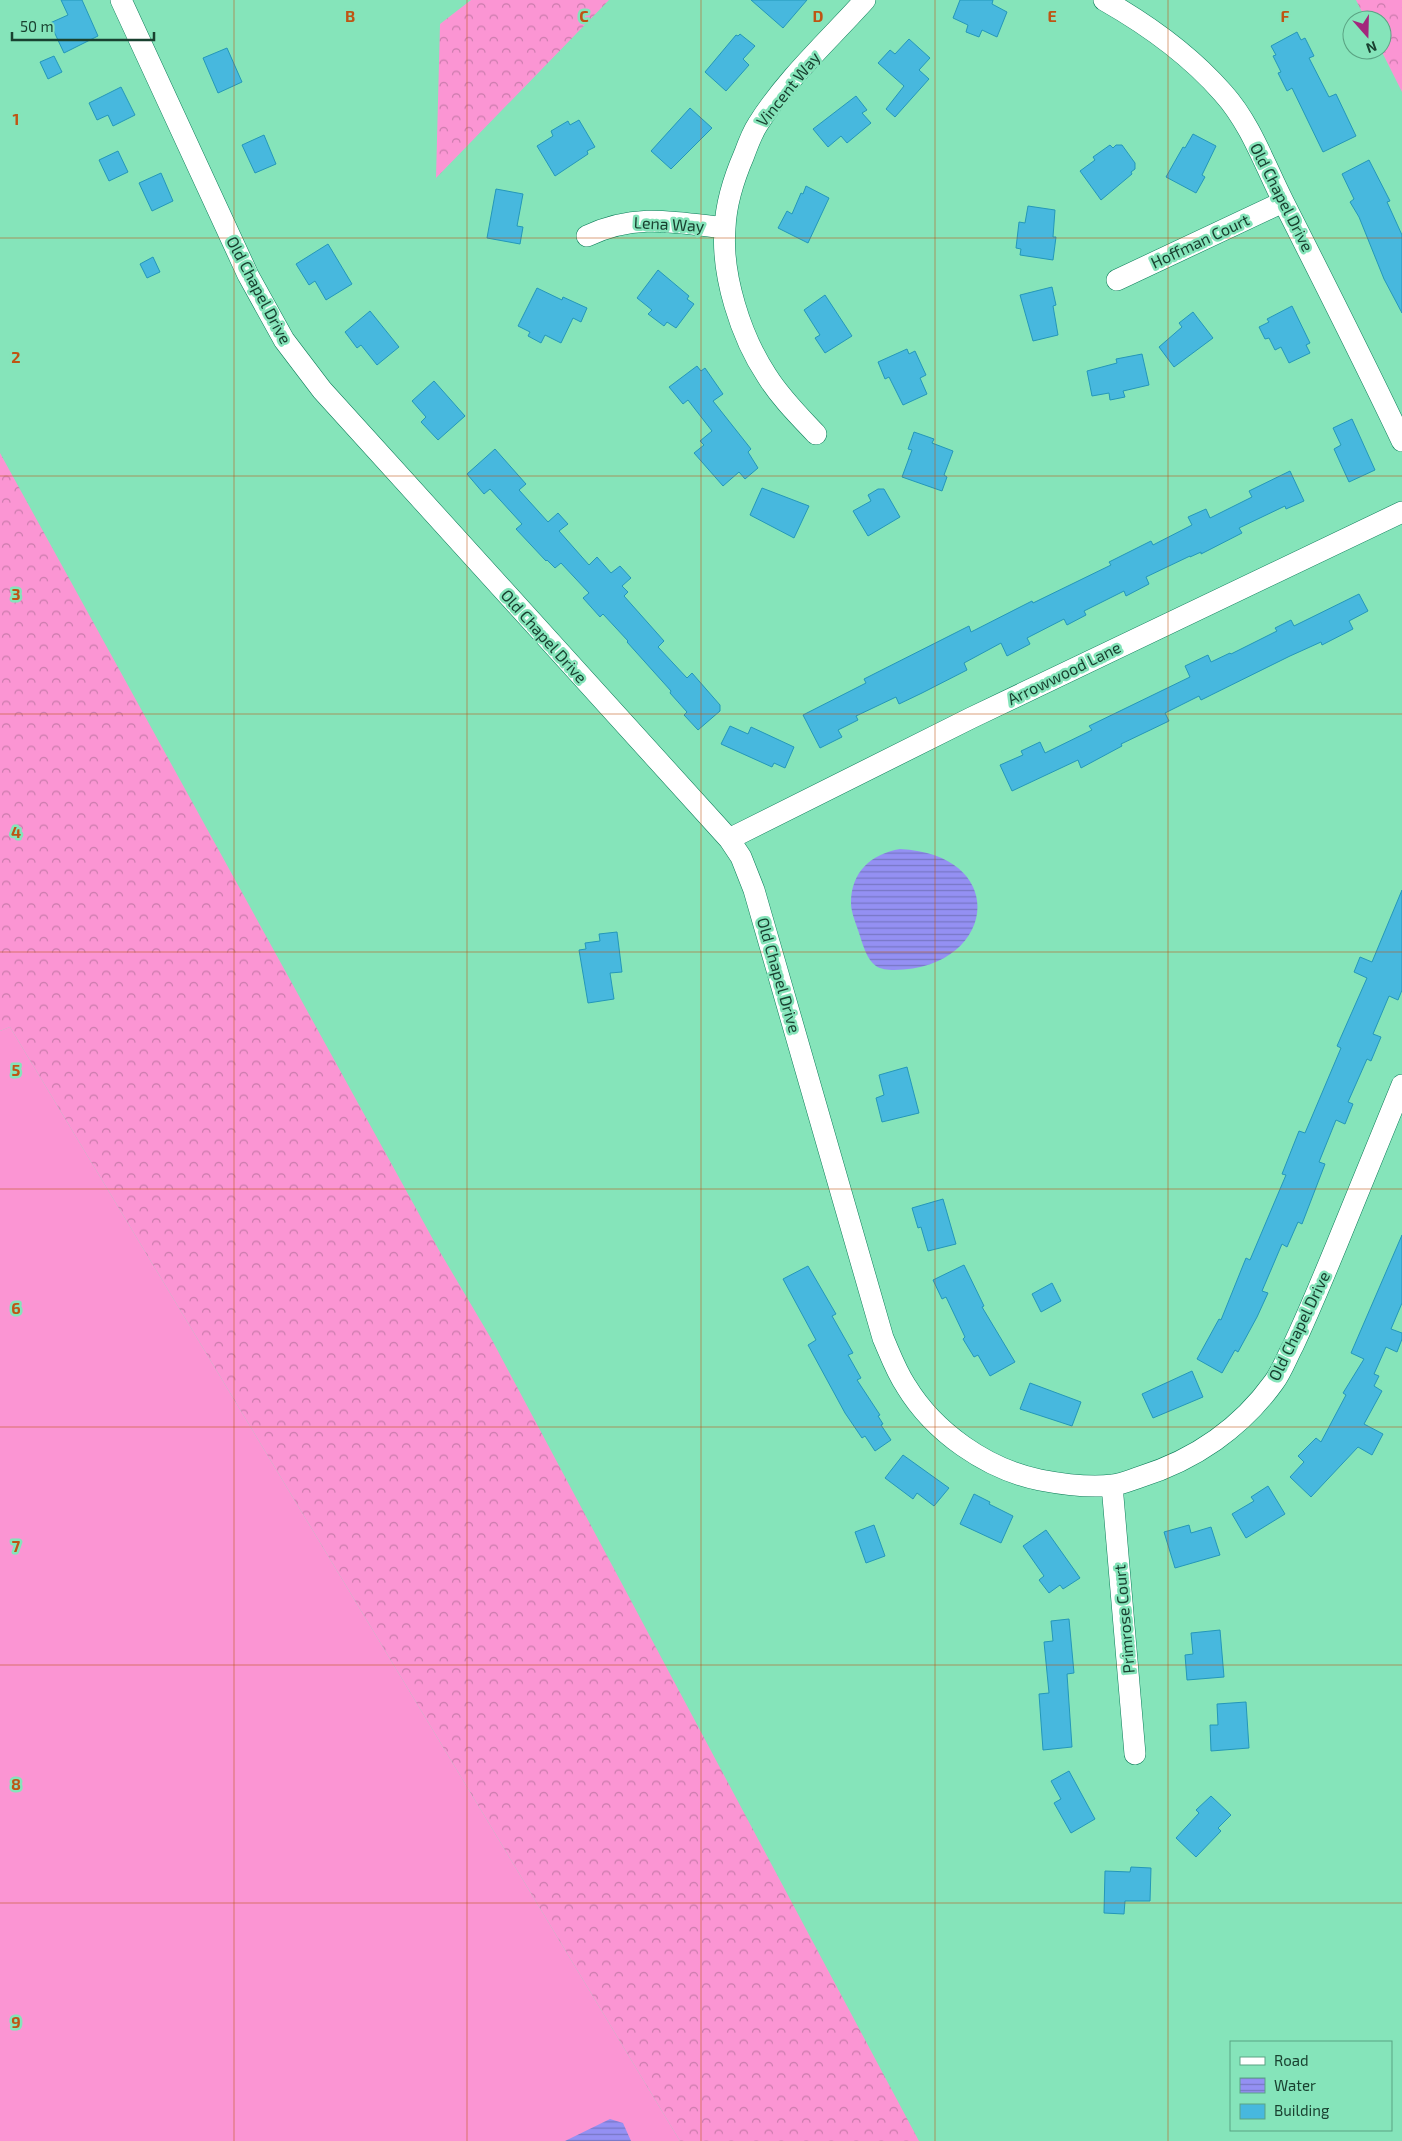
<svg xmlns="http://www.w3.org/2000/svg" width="1402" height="2141" viewBox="0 0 1402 2141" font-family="'Exo 2',sans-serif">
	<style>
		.grass { fill: #fb95d3 }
		.forest { fill: url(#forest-crowns) }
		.water { fill: url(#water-rules) }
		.building { fill: #47b8de; stroke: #2497b9 }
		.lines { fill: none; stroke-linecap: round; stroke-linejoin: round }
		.street-casing { stroke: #0b7c58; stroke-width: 22 }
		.street { stroke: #fff; stroke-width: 21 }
		.grid { fill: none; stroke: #bf5413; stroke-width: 1; stroke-opacity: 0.55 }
		.labels { text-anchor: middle; stroke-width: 5; stroke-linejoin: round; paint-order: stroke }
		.street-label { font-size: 16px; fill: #194130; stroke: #85e4ba }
		.grid-label { font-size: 16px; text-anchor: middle; font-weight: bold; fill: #bf5413; stroke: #85e4ba; stroke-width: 5; stroke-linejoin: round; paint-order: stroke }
	</style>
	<defs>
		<pattern id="forest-crowns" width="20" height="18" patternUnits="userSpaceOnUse" patternTransform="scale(1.25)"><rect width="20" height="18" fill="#fb95d3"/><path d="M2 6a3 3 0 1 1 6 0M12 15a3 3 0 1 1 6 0" fill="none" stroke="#ca7bac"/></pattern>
		<pattern id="water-rules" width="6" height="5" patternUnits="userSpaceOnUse" patternTransform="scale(1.25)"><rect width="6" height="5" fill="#9490f3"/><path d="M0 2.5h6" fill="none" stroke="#7877c5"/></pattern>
	</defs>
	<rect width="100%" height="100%" fill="#85e4ba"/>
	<path class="grass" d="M 10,1027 L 680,2141 L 0,2141 L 0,1031 Z"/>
	<path class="forest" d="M 471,0 L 609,0 L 436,178 L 440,24 Z
		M 1356,0 L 1402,0 L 1402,92 L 1381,50 L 1382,20 L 1366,20 Z
		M 0,453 L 440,1252 L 492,1340 L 919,2141 L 680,2141 L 10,1027 L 0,1031 Z"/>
	<path class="water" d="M 900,849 C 1013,855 995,970 894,970 C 888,970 880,969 876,966 C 867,960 863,945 860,936 C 857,926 851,913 851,903 C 851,872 871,854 900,849 Z
		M 610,2119 L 623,2123 L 631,2141 L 565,2141 Z"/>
	<path class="building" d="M 61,0 L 82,0 L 98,36 L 64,53 L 50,23 L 68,15 Z
		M 751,0 L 807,0 L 783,28 Z
		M 960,0 L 993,0 L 992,4 L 1007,12 L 997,37 L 982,30 L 979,37 L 966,32 L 968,25 L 953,18 Z
		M 1297,32 L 1301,40 L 1305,38 L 1314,56 L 1309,58 L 1329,97 L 1336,94 L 1356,136 L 1323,152 L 1292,88 L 1287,91 L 1278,73 L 1281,72 L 1273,56 L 1276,55 L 1271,46 Z
		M 740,34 L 755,46 L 743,59 L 749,65 L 726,91 L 705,72 L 736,35 L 738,36 Z
		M 909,39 L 930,58 L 919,70 L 929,79 L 895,117 L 886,109 L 904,86 L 878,63 L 890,50 L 895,54 Z
		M 227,48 L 242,82 L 218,93 L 203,58 Z
		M 54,56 L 62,72 L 48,79 L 40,62 Z
		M 121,87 L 135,115 L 113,126 L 108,115 L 97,120 L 89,103 Z
		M 856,96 L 867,110 L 862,113 L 871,123 L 847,143 L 841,136 L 828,147 L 813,129 Z
		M 690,108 L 712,128 L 671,169 L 651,151 Z
		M 579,120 L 595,147 L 587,151 L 588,154 L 555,176 L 537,146 L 553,136 L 551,131 L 568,121 L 570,125 Z
		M 1193,134 L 1216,146 L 1202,175 L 1205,177 L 1196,193 L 1166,177 L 1183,147 L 1185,148 Z
		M 264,135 L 276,164 L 255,173 L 242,145 Z
		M 1110,145 L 1113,148 L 1116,145 L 1122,145 L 1135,163 L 1135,169 L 1131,172 L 1132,174 L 1101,200 L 1080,171 L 1095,160 L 1093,157 Z
		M 118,151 L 128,172 L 109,181 L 99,160 Z
		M 1369,160 L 1390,201 L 1387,202 L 1402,235 L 1402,313 L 1384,279 L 1359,217 L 1350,202 L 1354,199 L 1342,174 Z
		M 161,173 L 173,201 L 152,211 L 139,183 Z
		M 806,186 L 829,198 L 808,243 L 778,228 L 787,211 L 792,214 L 801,193 L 803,194 Z
		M 496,189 L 523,194 L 517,226 L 523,227 L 520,244 L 487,238 Z
		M 1028,206 L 1055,210 L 1053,237 L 1056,237 L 1053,260 L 1020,255 L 1021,249 L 1016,248 L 1019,222 L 1025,223 Z
		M 328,244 L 352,284 L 326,300 L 315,281 L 309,285 L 296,264 Z
		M 153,257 L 160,272 L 147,278 L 140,264 Z
		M 658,270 L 689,296 L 687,299 L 694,304 L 676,328 L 667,322 L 664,326 L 648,314 L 652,310 L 637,298 Z
		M 1052,287 L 1056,305 L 1053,306 L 1058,335 L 1033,341 L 1020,295 Z
		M 537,288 L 562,300 L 563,297 L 587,308 L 581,322 L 573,318 L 561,343 L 545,335 L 541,343 L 528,336 L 530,332 L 518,326 Z
		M 825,295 L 852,336 L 825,353 L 815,338 L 820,335 L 804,310 Z
		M 1292,306 L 1310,343 L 1306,345 L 1310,353 L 1289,363 L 1281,347 L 1275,350 L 1269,338 L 1265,339 L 1259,327 L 1269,322 L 1267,319 Z
		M 370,311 L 399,347 L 377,365 L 361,345 L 357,348 L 345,332 Z
		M 1193,312 L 1213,338 L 1174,367 L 1159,347 L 1182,327 L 1179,323 Z
		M 907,349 L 909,354 L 915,351 L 926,375 L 920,378 L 927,394 L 903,405 L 889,377 L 885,379 L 878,362 Z
		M 1142,354 L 1149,385 L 1123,391 L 1125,397 L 1110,400 L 1109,393 L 1092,396 L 1087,371 L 1117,363 L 1116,359 Z
		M 697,366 L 701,371 L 705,368 L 723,394 L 713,401 L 751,449 L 748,452 L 758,468 L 745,479 L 739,472 L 723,486 L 694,453 L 704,445 L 700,441 L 712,431 L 688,400 L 683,404 L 669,387 Z
		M 434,381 L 465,416 L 438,440 L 421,422 L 426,417 L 412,401 Z
		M 1352,419 L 1375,470 L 1349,482 L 1334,449 L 1341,445 L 1333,428 Z
		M 914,432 L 934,439 L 932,443 L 953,451 L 944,475 L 947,477 L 942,491 L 902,477 L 912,450 L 908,449 Z
		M 495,449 L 526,484 L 519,490 L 548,522 L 558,513 L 568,524 L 559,531 L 589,565 L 597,557 L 611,573 L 620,566 L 631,578 L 622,586 L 628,592 L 624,596 L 664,641 L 658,647 L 687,678 L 692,673 L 720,705 L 720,711 L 698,730 L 684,715 L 687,712 L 670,693 L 671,691 L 627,642 L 628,641 L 603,614 L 600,617 L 583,598 L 589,593 L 561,563 L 555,568 L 547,560 L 546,561 L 516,529 L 522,524 L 490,489 L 484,494 L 467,474 Z
		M 1290,471 L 1304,501 L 1286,509 L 1285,506 L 1239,528 L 1242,533 L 1201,554 L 1201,552 L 1190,557 L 1190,556 L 1146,577 L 1149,584 L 1126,596 L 1124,591 L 1084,611 L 1086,615 L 1067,625 L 1064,619 L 1027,638 L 1030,644 L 1007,656 L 1001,643 L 964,663 L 967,670 L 922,693 L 899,704 L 896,697 L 856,716 L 858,720 L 838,730 L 842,737 L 820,748 L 803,715 L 866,683 L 864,679 L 969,626 L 971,632 L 1032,601 L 1033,603 L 1111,565 L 1109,562 L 1151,541 L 1153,545 L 1192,525 L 1188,517 L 1206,509 L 1210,518 L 1252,497 L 1249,491 Z
		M 762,488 L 809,506 L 794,538 L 750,515 Z
		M 878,489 L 884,489 L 900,517 L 868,536 L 853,511 L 871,501 L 868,495 Z
		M 1359,594 L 1368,611 L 1349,621 L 1353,629 L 1322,645 L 1321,642 L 1290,656 L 1201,700 L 1199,696 L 1165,713 L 1169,721 L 1121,744 L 1122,746 L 1081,768 L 1078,760 L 1012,791 L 1000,765 L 1023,755 L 1021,751 L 1040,742 L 1045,753 L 1092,730 L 1089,726 L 1190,677 L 1185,666 L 1208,655 L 1211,662 L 1230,653 L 1231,654 L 1277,631 L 1275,628 L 1291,620 L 1294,626 Z
		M 730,726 L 748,734 L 751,727 L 794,747 L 785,768 L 774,763 L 772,767 L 721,744 Z
		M 1402,890 L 1402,990 L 1398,1000 L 1389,996 L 1373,1034 L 1381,1037 L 1371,1061 L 1367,1059 L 1348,1102 L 1353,1104 L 1345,1124 L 1336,1120 L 1319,1162 L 1325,1164 L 1302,1224 L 1298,1222 L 1287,1247 L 1282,1244 L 1262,1291 L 1268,1293 L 1257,1317 L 1238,1352 L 1235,1350 L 1222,1373 L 1197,1359 L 1219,1319 L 1221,1320 L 1246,1258 L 1250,1260 L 1286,1175 L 1282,1174 L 1299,1131 L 1305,1133 L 1341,1048 L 1337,1046 L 1367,978 L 1354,972 L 1360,957 L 1372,962 Z
		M 617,932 L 622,972 L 610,973 L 614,999 L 588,1003 L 579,950 L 586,949 L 585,943 L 600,941 L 599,934 Z
		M 907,1067 L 919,1113 L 882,1122 L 876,1098 L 884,1095 L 879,1075 Z
		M 943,1199 L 956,1244 L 928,1251 L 921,1227 L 918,1228 L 912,1208 Z
		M 1402,1235 L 1402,1303 L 1391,1329 L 1402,1333 L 1402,1339 L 1397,1352 L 1386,1347 L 1374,1374 L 1379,1376 L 1374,1386 L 1382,1391 L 1364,1424 L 1383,1434 L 1372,1455 L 1358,1447 L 1311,1497 L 1290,1477 L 1304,1462 L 1298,1456 L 1316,1438 L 1321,1442 L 1346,1395 L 1343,1393 L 1364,1359 L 1351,1353 Z
		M 964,1265 L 984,1306 L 982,1307 L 1015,1362 L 990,1376 L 978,1355 L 974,1357 L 963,1339 L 965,1337 L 946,1297 L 942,1299 L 933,1280 Z
		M 808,1266 L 836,1314 L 832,1316 L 853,1353 L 848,1355 L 861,1378 L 857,1380 L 880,1415 L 878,1416 L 883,1424 L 881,1425 L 891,1440 L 875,1451 L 865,1436 L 862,1438 L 845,1413 L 808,1345 L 816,1340 L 783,1279 Z
		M 1052,1283 L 1061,1301 L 1041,1312 L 1032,1294 Z
		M 1192,1371 L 1203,1397 L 1153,1418 L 1142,1394 Z
		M 1030,1383 L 1081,1402 L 1072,1426 L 1020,1409 Z
		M 903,1455 L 949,1488 L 934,1506 L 917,1493 L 913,1499 L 885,1478 Z
		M 1268,1486 L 1285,1514 L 1246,1538 L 1232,1514 L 1254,1501 L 1251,1497 Z
		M 974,1494 L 990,1502 L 989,1504 L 1013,1516 L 1001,1543 L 960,1524 Z
		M 874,1525 L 885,1556 L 866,1563 L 855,1532 Z
		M 1189,1525 L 1191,1533 L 1211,1527 L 1220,1555 L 1175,1568 L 1164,1532 Z
		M 1046,1530 L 1080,1578 L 1063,1589 L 1060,1585 L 1049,1593 L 1039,1580 L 1044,1576 L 1023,1546 Z
		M 1069,1619 L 1074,1673 L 1067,1674 L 1072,1747 L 1043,1750 L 1039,1694 L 1049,1693 L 1044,1642 L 1053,1641 L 1051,1621 Z
		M 1220,1630 L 1224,1677 L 1187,1680 L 1185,1655 L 1193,1654 L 1191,1633 Z
		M 1246,1702 L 1249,1748 L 1211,1751 L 1210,1725 L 1218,1725 L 1217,1704 Z
		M 1069,1771 L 1095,1819 L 1071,1833 L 1054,1803 L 1061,1799 L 1051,1781 Z
		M 1211,1796 L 1231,1815 L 1218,1828 L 1221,1831 L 1196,1857 L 1176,1838 L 1199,1813 L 1196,1810 Z
		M 1131,1867 L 1151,1868 L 1150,1901 L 1125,1901 L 1124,1914 L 1104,1913 L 1105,1871 L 1130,1872 Z"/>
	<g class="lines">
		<defs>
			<path id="street" d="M 121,0 L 248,275 L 284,340 L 322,390 L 729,839 L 741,857 L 754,890 L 883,1338 C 890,1354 896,1371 906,1386 C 934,1432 986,1469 1040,1480 C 1061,1484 1091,1488 1113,1485 C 1122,1484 1131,1480 1140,1477 C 1194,1460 1241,1428 1274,1382 C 1282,1371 1287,1357 1293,1346 C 1309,1312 1323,1278 1337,1244 C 1359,1191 1380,1138 1402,1085
				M 1104,0 C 1148,25 1189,54 1223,93 C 1251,124 1265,166 1284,203 C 1324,282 1364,361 1402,441
				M 587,236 C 635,213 674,222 725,228
				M 1117,280 L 1283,202
				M 816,434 C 799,416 780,397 767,376 C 741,337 721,275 725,228 C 726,203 734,178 744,155 C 748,144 752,133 758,124 C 787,78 829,40 865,0
				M 729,839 L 971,718 L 1402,512
				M 1112,1485 L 1135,1754"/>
		</defs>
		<use href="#street" class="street-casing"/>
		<use href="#street" class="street"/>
	</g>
	<path class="grid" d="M 234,0 L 234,2141M 467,0 L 467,2141M 701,0 L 701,2141M 935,0 L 935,2141M 1168,0 L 1168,2141M 0,238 L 1402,238M 0,476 L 1402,476M 0,714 L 1402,714M 0,952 L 1402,952M 0,1189 L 1402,1189M 0,1427 L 1402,1427M 0,1665 L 1402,1665M 0,1903 L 1402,1903"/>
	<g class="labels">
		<g class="street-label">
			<text transform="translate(788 89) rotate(-51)" y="6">Vincent Way</text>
			<text transform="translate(1282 197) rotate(63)" y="6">Old Chapel Drive</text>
			<text transform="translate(669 224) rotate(3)" y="6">Lena Way</text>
			<text transform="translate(1200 241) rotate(-25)" y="6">Hoffman Court</text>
			<text transform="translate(259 290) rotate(62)" y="6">Old Chapel Drive</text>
			<text transform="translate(544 636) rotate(48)" y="6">Old Chapel Drive</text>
			<text transform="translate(1064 673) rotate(-26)" y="6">Arrowwood Lane</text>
			<text transform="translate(779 975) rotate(74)" y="6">Old Chapel Drive</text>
			<text transform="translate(1299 1326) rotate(-64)" y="6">Old Chapel Drive</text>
			<text transform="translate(1124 1619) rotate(-95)" y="6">Primrose Court</text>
		</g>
	</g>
	<g class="grid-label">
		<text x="350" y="22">B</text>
		<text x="584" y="22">C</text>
		<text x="818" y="22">D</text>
		<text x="1052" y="22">E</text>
		<text x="1285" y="22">F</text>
		<text x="16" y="125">1</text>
		<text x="16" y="363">2</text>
		<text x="16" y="600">3</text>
		<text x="16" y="838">4</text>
		<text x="16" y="1076">5</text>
		<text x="16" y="1314">6</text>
		<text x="16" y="1552">7</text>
		<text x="16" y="1790">8</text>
		<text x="16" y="2028">9</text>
	</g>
	<rect x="1230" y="2041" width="162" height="90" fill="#85e4ba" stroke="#5aa383"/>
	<rect x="1240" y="2057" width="25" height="8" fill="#ffffff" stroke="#5aa383"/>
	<text x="1274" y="2066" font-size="15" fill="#194130">Road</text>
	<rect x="1240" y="2078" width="25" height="15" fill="url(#water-rules)" stroke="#5aa383"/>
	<text x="1274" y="2091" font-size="15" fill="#194130">Water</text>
	<rect x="1240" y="2104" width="25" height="15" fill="#47b8de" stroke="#5aa383"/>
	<text x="1274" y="2116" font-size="15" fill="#194130">Building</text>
	<g transform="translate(1367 35) rotate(160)"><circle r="24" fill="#85e4ba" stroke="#5aa383"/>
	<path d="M0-4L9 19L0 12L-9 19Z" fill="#a3277c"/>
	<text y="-8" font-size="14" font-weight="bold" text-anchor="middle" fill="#194130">N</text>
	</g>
	<path d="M12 32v8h142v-8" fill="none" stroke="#194130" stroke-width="2.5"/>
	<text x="20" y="32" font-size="15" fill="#194130" stroke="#85e4ba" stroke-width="4" paint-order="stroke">50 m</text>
</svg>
